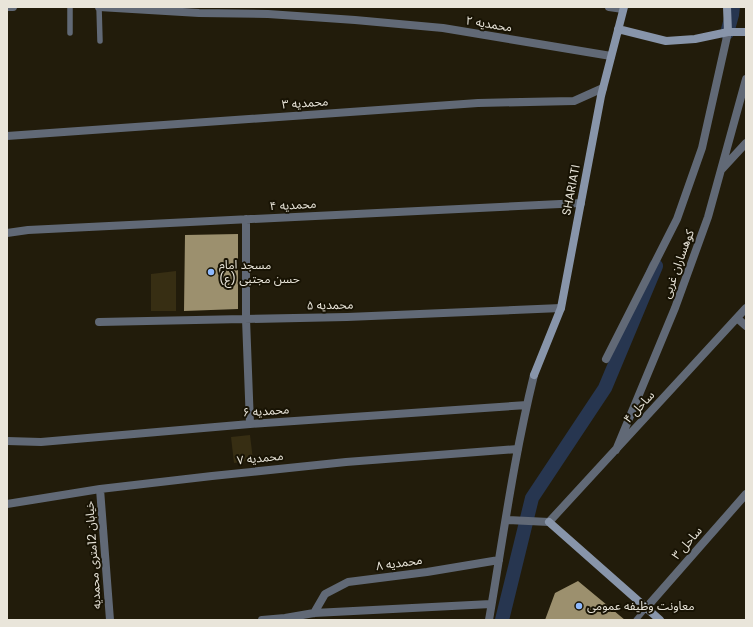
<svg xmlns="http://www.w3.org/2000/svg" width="753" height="627" viewBox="0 0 753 627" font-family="Poppins,'Noto Sans Arabic',sans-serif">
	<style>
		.green { fill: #372e13 }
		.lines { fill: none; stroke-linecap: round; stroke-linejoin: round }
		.canal { stroke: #273650; stroke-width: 14 }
		.building { fill: #9c906e }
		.lane { stroke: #616976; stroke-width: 5.5 }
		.street { stroke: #616976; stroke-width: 8 }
		.secondary { stroke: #8895aa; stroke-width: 8 }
		.poi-dot { fill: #8eb9fd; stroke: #181304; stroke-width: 1.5 }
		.labels { text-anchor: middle; stroke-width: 4; stroke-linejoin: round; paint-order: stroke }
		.street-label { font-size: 12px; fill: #e9e5da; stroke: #181304 }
		.poi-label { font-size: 12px; fill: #e9e5da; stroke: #181304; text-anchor: start }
	</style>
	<rect width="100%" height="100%" fill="#221c0b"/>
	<path class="green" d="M 176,271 L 176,311 L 151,311 L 151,274 Z
		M 250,435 L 253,460 L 234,463 L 231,437 Z"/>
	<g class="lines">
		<path class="canal" d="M 727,33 L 732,15 L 733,7
			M 502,620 L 532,498 L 605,388 L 656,266"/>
	</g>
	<path class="building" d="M 238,234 L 238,309 L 184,311 L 185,235 Z
		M 578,581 L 625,620 L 545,620 L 555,593 Z"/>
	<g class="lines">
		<path class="lane" d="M 70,7 L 70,33
			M 99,7 L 100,41
			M 636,620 L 646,608"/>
		<path class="street" d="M 7,7 L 13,7
			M 99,7 L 199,13 L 268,14 L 355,20 L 443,28 L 611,56
			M 609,7 L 623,9
			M 7,136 L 478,103 L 574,101 L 603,88
			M 722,169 L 746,143
			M 246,219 L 246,319 L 250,424
			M 7,233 L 28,230 L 581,203
			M 737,318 L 746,326
			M 99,322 L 347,317 L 561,308
			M 606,359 L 677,219 L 702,148 L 728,32
			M 7,441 L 41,442 L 250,424 L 527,405
			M 616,450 L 675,308 L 708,217 L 746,79
			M 100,489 L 110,620
			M 7,504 L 100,489 L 212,476 L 346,462 L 518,449
			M 506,520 L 549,522 L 746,308
			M 646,608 L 746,494
			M 314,613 L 325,594 L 348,582 L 427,572 L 499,560
			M 262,620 L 285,618 L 314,613 L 491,604
			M 489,620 C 503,538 514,456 534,375"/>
		<path class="secondary" d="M 727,7 L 728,32
			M 618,29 L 666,41 L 695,39 L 728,32 L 746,32
			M 534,375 L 561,308 L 601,96 L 624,7
			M 549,522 L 660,620"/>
	</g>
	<g class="poi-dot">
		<circle cx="211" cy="272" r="4"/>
		<circle cx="579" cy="606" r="4"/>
	</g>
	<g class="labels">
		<g class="street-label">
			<text transform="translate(489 24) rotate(9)" y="4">محمدیه ۲</text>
			<text transform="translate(305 103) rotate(-4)" y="4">محمدیه ۳</text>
			<text transform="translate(571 190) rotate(-79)" y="4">SHARIATI</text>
			<text transform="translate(293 205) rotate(-3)" y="4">محمدیه ۴</text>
			<text transform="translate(678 264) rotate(-70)" y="4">کوهساران غربی</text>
			<text transform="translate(330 305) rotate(-1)" y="4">محمدیه ۵</text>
			<text transform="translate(639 407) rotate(-47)" y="4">ساحل ۴</text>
			<text transform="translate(266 411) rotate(-4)" y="4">محمدیه ۶</text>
			<text transform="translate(260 458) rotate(-6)" y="4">محمدیه ۷</text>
			<text transform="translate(687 543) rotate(-49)" y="4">ساحل ۳</text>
			<text transform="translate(93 555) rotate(-94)" y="4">خیابان 12متری محمدیه</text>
			<text transform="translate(399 563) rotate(-8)" y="4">محمدیه ۸</text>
		</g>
		<g class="poi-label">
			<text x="219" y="269">مسجد امام<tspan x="219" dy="14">حسن مجتبی (ع)</tspan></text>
			<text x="587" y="610">معاونت وظیفه عمومی</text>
		</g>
	</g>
	<rect width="753" height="627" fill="none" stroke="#e9e5da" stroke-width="16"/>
</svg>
